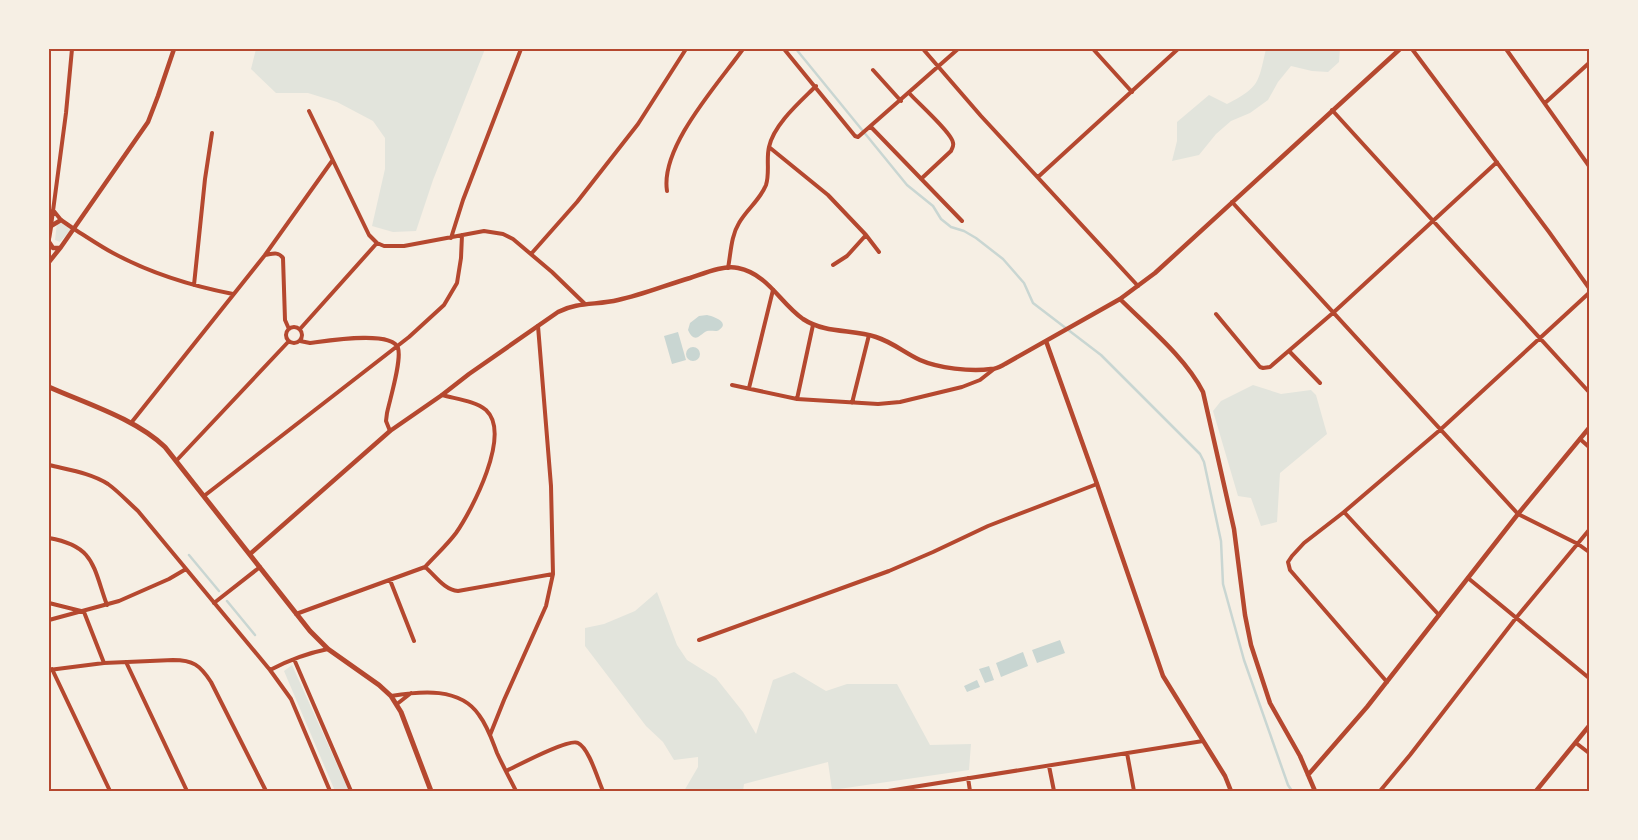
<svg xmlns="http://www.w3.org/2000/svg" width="1638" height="840" viewBox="0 0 1638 840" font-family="'PT Serif',serif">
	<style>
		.green { fill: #e2e4dc }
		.water { fill: #c9d6d2 }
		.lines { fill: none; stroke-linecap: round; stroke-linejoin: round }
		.stream { stroke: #c9d6d2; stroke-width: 2.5 }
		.minor { stroke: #b5482f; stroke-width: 4 }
		.tertiary { stroke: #b5482f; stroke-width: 4.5 }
		.secondary { stroke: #b5482f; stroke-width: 5 }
		.neatline { fill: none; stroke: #b5482f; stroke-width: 2 }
	</style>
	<rect width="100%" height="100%" fill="#f6efe4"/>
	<path class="green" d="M 256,49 L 485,49 L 433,180 L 416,231 L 393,232 L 372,226 L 385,169 L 385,138 L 373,121 L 337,102 L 308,93 L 276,93 L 251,69 Z
		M 1266,49 L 1340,49 L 1339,62 L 1328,72 L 1312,71 L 1291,66 L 1278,82 L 1268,100 L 1250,113 L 1231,121 L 1216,134 L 1199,155 L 1172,161 L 1177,141 L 1177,122 L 1209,95 L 1227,104 C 1260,87 1258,83 1266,49 Z
		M 60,222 L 70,229 L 70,231 L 60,242 L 55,240 L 57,223 Z
		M 1253,385 L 1281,394 L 1311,390 L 1316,395 L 1327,434 L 1280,473 L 1277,522 L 1261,526 L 1251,498 L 1238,496 L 1213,411 L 1221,401 Z
		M 657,592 L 677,645 L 687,660 L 716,678 L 743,712 L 756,734 L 773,680 L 794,672 L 826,691 L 847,684 L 897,684 L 930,745 L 971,744 L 969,770 L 832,790 L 828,762 L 744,784 L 743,791 L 684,791 L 698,767 L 698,757 L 674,760 L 663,742 L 646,726 L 585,646 L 585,628 L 604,624 L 635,611 Z
		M 292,665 L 349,791 L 335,791 L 284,671 Z"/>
	<path class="water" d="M 707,315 C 712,316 731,322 719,330 C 717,332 711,330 707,331 C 700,334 695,345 688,330 L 690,323 L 699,316 Z
		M 678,332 L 686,360 L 672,364 L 664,336 Z
		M686 354a7 7 0 1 1 14 0a7 7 0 1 1-14 0Z
		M 1060,640 L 1065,653 L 1037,663 L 1032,650 Z
		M 1023,652 L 1028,666 L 1001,677 L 996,663 Z
		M 989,666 L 994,680 L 985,683 L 979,669 Z
		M 977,680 L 980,687 L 967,692 L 964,686 Z"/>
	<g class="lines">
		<path class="stream" d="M 796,49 L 907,185 L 933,206 L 941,219 L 951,227 L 964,231 L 976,238 L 1003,259 L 1024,283 L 1033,303 L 1101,355 L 1200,454 L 1204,462 L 1221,541 L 1223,584 L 1244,660 L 1288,785 L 1292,791
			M 189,555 L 219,591
			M 227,601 L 255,635"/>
		<path class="minor" d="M 784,49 L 855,136 L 858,137 L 958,49
			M 923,49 L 981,116 L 1138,286
			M 1093,49 L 1132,92
			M 1412,49 L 1549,232 L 1589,288
			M 1506,49 L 1589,166
			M 873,70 L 901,101
			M 909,93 C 917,102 953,134 953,143 C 954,146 952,148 951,151 L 921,179
			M 1545,103 L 1589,63
			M 1332,110 L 1589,392
			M 309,111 L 369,235 L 377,243 L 384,246 L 404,246 L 484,231 L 503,234 L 513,239 L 552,272 L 585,304
			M 871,127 L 962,221
			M 769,147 L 828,195 L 866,235 L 879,252
			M 1038,177 L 1178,49
			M 667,191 C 660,147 718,84 743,49
			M 1232,202 L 1518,514 L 1578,544 L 1589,552
			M 53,210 L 61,220
			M 51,226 L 66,113 L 72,49
			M 74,229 C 87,237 100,246 113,253 C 150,273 192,286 233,294
			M 451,238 L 463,200 L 521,49
			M 531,254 L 577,202 L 638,124 L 686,49
			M 265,255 C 272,254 278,251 283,258 L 285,320 L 289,329
			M 833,265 L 847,256 L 866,235
			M 728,268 C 731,252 731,236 739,223 C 747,209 760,200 766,185 C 770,173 766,159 769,147 C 774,124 800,102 816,86
			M 194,285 L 205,179 L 212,133
			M 1216,314 L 1260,367 L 1263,368 L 1270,367 L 1334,312 L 1497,162
			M286 335a8 8 0 1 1 16 0a8 8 0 1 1-16 0Z
			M 300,329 L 377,243
			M 300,341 L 310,343 C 326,341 392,330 398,348 C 402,360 390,399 387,413 L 386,421 L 390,431
			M 1289,351 L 1320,383
			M 732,385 L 797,399 L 878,404 L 900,402 L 962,387 L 980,380 L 994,369
			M 749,388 L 773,290
			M 442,395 C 456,399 475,401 486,410 C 512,434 472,510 456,533 C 447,545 435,556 425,567 C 435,575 444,590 458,591 L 553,574
			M 797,399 L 813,325
			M 852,403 L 869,335
			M 131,423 L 265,255 L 332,161
			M 1580,439 L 1589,447
			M 177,460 L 289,341
			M 49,465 C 69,470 91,473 108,484 C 119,492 128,502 138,511 L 270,670
			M 204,496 L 409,337 L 444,305 L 457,283 L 461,258 L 462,235
			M 1344,512 L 1439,615
			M 49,538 C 95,546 93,567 107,605
			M 1468,578 L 1589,678
			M 390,580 L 414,641
			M 49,603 L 81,611
			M 214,603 L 260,567
			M 84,612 L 104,663
			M 296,614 L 425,567
			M 49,620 L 119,601 L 169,579 L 186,569
			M 699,640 L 889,571 L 933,552 L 988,526 L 1097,484
			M 328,649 C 308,653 289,660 270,670 L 291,699 L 330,791
			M 294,659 L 351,791
			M 126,662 L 187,791
			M 52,669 L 110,791
			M 49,670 L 104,663 L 173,660 C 193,660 200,665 211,682 L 266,791
			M 1387,682 L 1290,570 L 1288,562 L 1292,556 L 1304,543 L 1344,512 L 1440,430 L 1589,293
			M 391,696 C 421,691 460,687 479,715 C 488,727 492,740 497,753 C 503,766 510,779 516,791
			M 397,704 L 411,693
			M 490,735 L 504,700 L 546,606 L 553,574 L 551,486 L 538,326
			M 1576,743 L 1589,753
			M 1127,753 L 1134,791
			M 1049,766 L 1054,791
			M 506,771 C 517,766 569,738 578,743 C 589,748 598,780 603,791
			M 968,778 L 970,791
			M 888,791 L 1203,741
			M 1380,791 L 1410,755 L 1516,618 L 1589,530"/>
		<path class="tertiary" d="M 49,238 L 51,226 L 61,220 L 74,229
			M 49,242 L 53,248 L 60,248
			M 49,262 L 61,247 L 148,122 L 158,96 L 174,49
			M 1120,299 C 1147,326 1186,358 1203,392 L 1234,529 L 1245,615 L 1251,645 L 1270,703 L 1300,756 L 1315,791
			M 1046,341 L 1097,484 L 1163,676 L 1225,776 L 1231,791
			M 250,554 L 390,431 L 442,395 L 469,374 L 558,312 C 577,302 597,305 618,300 C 642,295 666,285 690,278 C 705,273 723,265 738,268 C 768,274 780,303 803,319 C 826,334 852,329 876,337 C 892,342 905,353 920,360 C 938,368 971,372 991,369 C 996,369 1001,366 1005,364 L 1120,299 L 1155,273 L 1400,49
			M 1308,775 L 1367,707 L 1518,514 L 1589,428
			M 1536,791 L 1589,726"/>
		<path class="secondary" d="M 49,387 C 87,404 134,418 165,447 L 310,631 L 328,649 L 379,685 L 391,696 L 401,712 L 431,791"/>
	</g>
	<rect width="1638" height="840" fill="none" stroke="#f6efe4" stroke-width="100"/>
	<rect x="50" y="50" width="1538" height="740" class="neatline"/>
</svg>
